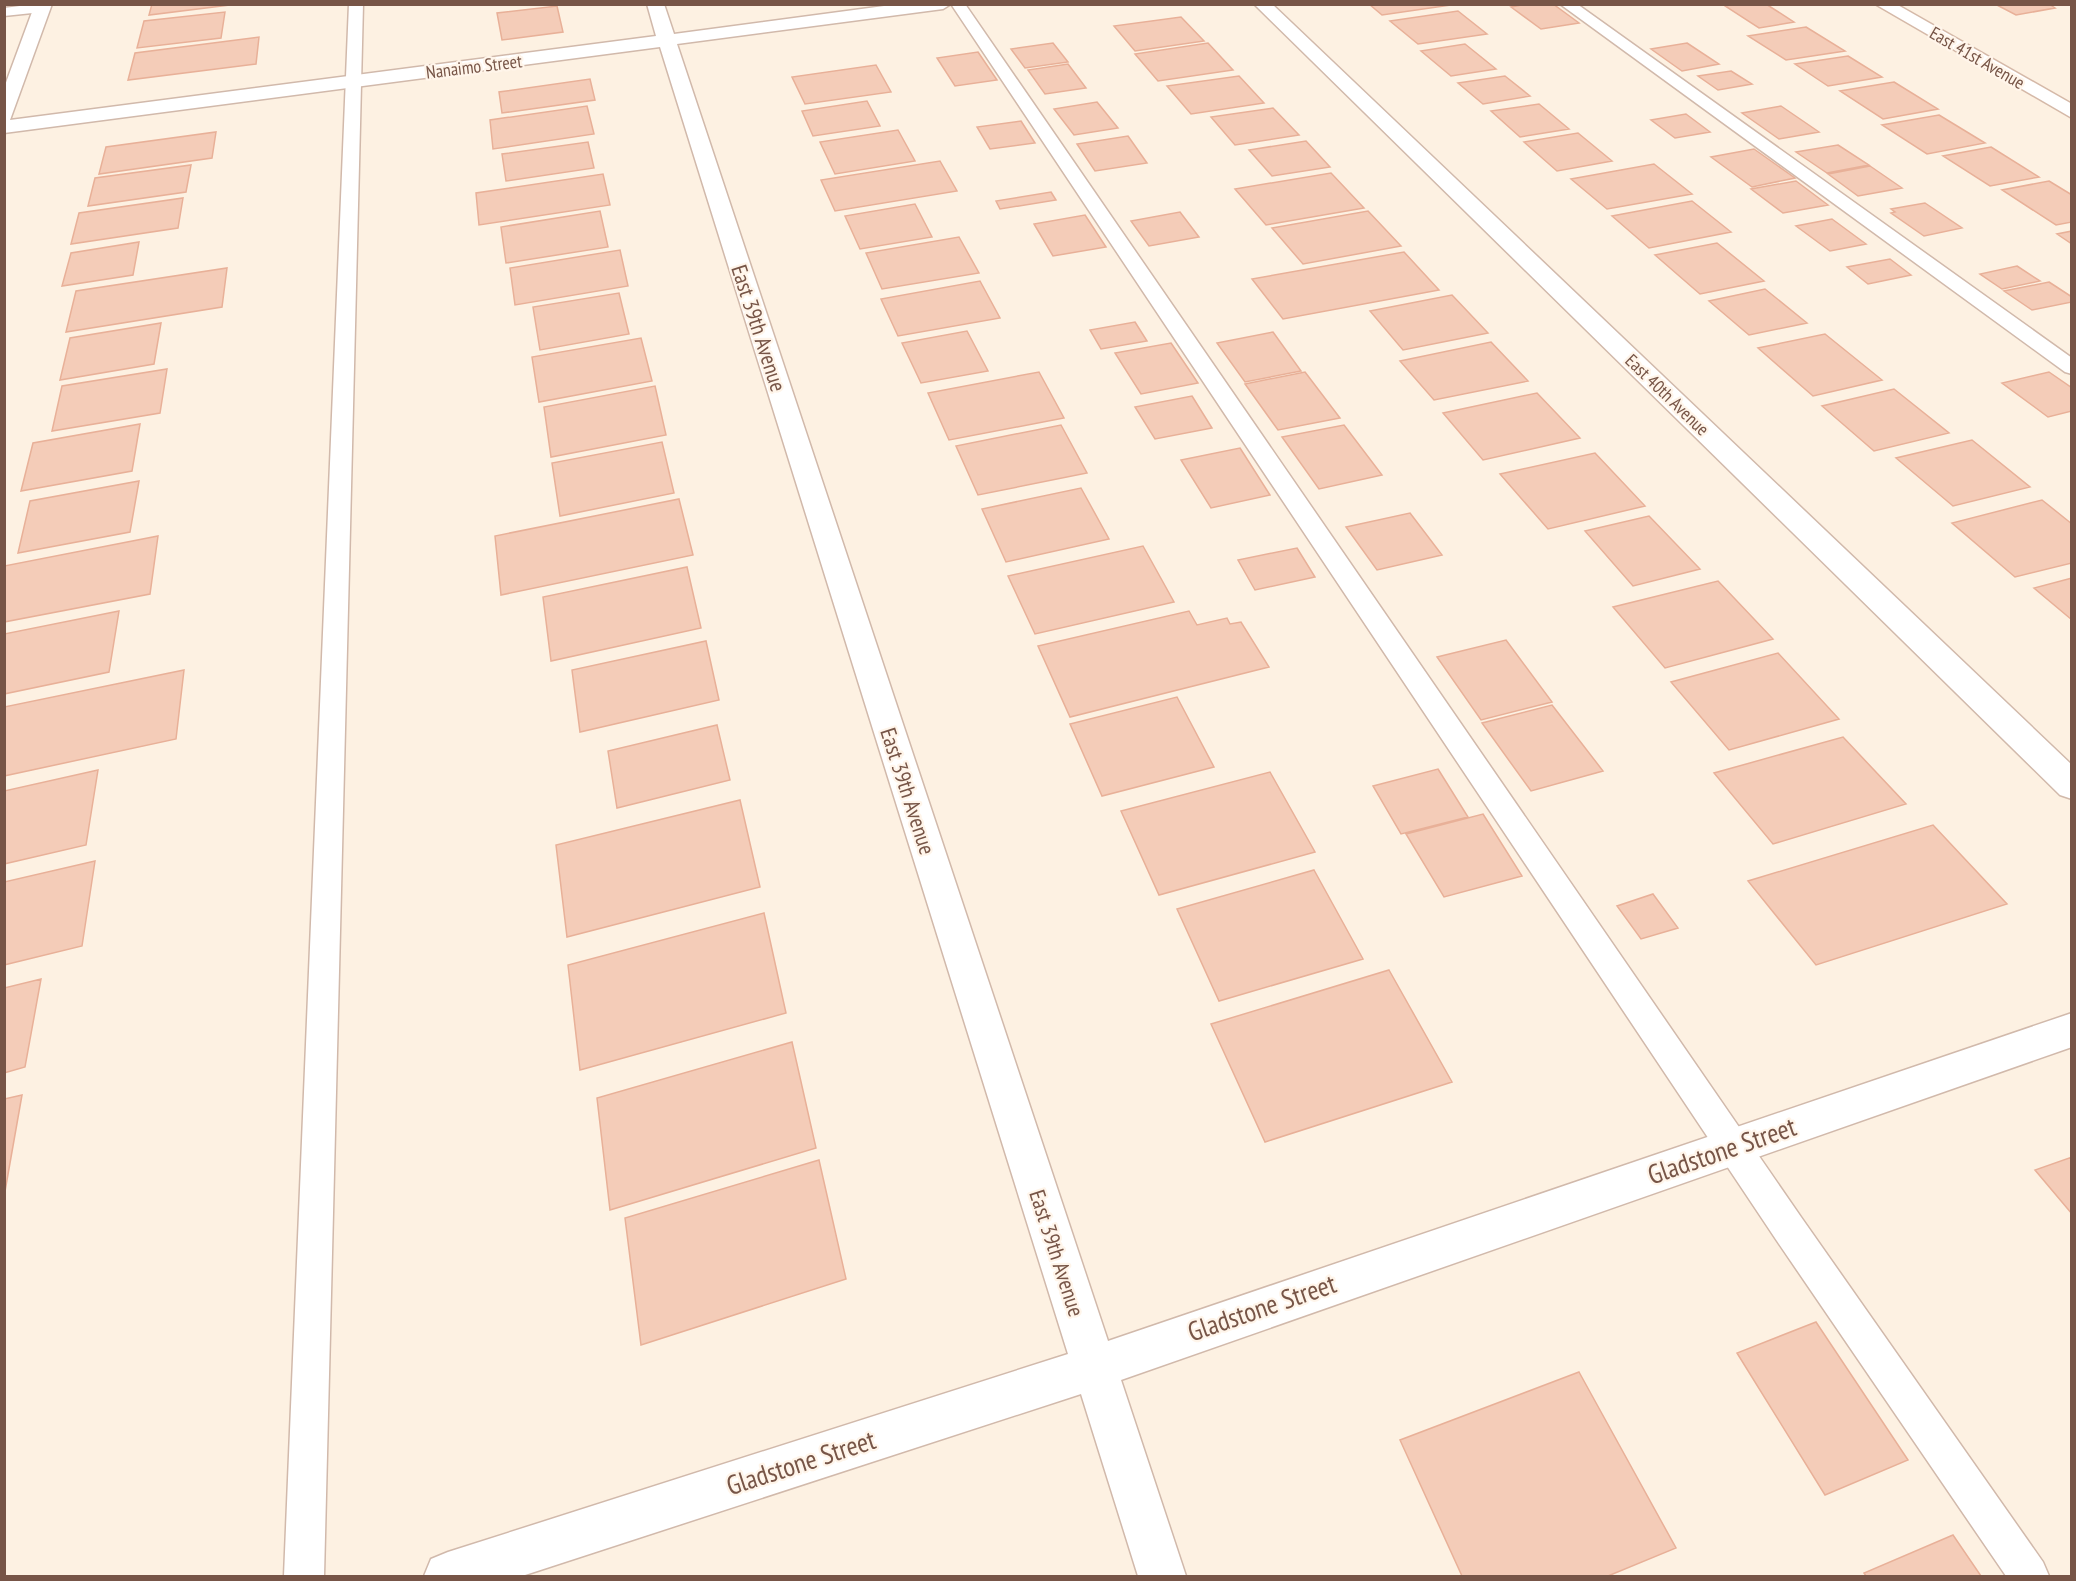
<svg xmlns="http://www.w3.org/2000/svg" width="2076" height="1581" viewBox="0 0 2076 1581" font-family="'PT Sans Narrow',sans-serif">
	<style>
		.building { fill: #f4ccb8; stroke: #e8b098; stroke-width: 1.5 }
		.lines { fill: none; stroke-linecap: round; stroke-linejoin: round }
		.lane-casing { stroke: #d1b9ab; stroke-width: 3 }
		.street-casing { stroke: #d1b9ab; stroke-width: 3 }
		.secondary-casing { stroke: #d5b9a8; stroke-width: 3 }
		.lane { fill: #fff; fill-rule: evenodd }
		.street { fill: #fff; fill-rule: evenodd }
		.secondary { fill: #fff; fill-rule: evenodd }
		.labels { text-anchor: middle; stroke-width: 4.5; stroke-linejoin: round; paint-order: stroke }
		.far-street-label { font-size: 18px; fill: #775547; stroke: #fff5ea }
		.street-label { font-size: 22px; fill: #775547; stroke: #fff5ea }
		.near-street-label { font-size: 27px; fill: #775547; stroke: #fff5ea }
	</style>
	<rect width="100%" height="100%" fill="#fdf1e2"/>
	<path class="building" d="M 152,4 L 238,4 L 149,15 Z
		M 1369,4 L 1450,4 L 1451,5 L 1382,15 Z
		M 1527,4 L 1553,4 L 1579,23 L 1541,29 L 1511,7 Z
		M 1736,4 L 1766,4 L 1794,22 L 1759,28 L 1725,6 Z
		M 1995,4 L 2049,4 L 2055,8 L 2016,15 Z
		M 557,6 L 563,32 L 502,40 L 497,13 Z
		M 1458,11 L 1487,34 L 1418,44 L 1390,21 Z
		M 225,12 L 221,38 L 137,48 L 144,21 Z
		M 1181,17 L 1204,41 L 1135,51 L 1114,26 Z
		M 1806,27 L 1845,51 L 1786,60 L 1748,36 Z
		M 259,37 L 256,64 L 128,80 L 135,53 Z
		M 1053,43 L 1068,62 L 1025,68 L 1011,49 Z
		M 1208,43 L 1233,70 L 1158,81 L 1135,54 Z
		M 1687,43 L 1719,64 L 1682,71 L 1651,49 Z
		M 1465,44 L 1496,69 L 1451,76 L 1421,51 Z
		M 978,52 L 997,80 L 955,86 L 937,58 Z
		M 1848,56 L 1882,77 L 1828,86 L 1795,64 Z
		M 1068,64 L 1086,88 L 1045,94 L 1028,70 Z
		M 876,65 L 891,92 L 805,104 L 792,77 Z
		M 1731,71 L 1752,84 L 1718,90 L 1698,76 Z
		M 1239,76 L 1264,103 L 1191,114 L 1167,86 Z
		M 1505,76 L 1530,96 L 1483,104 L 1458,83 Z
		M 590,79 L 595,100 L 502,113 L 499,92 Z
		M 1894,82 L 1938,109 L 1883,119 L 1840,91 Z
		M 867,101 L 880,126 L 813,136 L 802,111 Z
		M 1097,102 L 1118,128 L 1074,135 L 1054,109 Z
		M 1539,104 L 1569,129 L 1520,137 L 1491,111 Z
		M 587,106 L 594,134 L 493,149 L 490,120 Z
		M 1781,106 L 1819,132 L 1779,139 L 1742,113 Z
		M 1273,108 L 1299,135 L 1235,145 L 1211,117 Z
		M 1686,114 L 1710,132 L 1675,138 L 1651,120 Z
		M 1939,115 L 1985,143 L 1927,154 L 1882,125 Z
		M 1021,121 L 1035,143 L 990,149 L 977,127 Z
		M 898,130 L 915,161 L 835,174 L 820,142 Z
		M 216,132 L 212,158 L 99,174 L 106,147 Z
		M 1578,133 L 1612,161 L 1557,171 L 1524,142 Z
		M 1128,136 L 1147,163 L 1095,171 L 1077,144 Z
		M 1306,141 L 1330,167 L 1272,176 L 1249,150 Z
		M 588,142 L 594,168 L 506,181 L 502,154 Z
		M 1838,145 L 1869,165 L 1827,173 L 1796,152 Z
		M 1991,147 L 2039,177 L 1990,186 L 1943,156 Z
		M 1754,149 L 1795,178 L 1752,187 L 1711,157 Z
		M 940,161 L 957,191 L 835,211 L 821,180 Z
		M 1654,164 L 1692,194 L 1607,209 L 1571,179 Z
		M 191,165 L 186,192 L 88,206 L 95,178 Z
		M 1870,166 L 1902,188 L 1858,196 L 1828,174 Z
		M 1331,173 L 1364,208 L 1266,225 L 1235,189 Z
		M 603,174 L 610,205 L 479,225 L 476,193 Z
		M 1796,181 L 1828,205 L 1783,213 L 1751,189 Z
		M 2049,181 L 2072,195 L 2072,222 L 2056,225 L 2002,190 Z
		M 1051,192 L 1056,200 L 1000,209 L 996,201 Z
		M 183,198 L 178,228 L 71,244 L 79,213 Z
		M 1692,201 L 1731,232 L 1649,248 L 1612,216 Z
		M 1925,203 L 1962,228 L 1924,236 L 1891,213 L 1895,212 L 1891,209 Z
		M 915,204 L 932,237 L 860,249 L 845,216 Z
		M 600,211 L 608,247 L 506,263 L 501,227 Z
		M 1368,211 L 1401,246 L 1303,264 L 1272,228 Z
		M 1180,212 L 1199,237 L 1149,246 L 1131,221 Z
		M 1085,215 L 1106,247 L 1053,256 L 1034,224 Z
		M 1832,219 L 1866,244 L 1830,251 L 1796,226 Z
		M 2072,231 L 2072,244 L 2057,234 Z
		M 959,237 L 979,273 L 882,289 L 866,253 Z
		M 139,242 L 133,275 L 62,286 L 71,253 Z
		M 1717,243 L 1764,281 L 1700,294 L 1655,255 Z
		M 620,250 L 628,286 L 515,305 L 510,268 Z
		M 1404,252 L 1439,290 L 1283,319 L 1252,279 Z
		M 1890,259 L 1911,275 L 1868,284 L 1847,267 Z
		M 2017,266 L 2040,281 L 2002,289 L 1980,274 Z
		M 227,268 L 222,307 L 66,332 L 76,291 Z
		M 980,281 L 1000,318 L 898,336 L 881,299 Z
		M 2049,282 L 2072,297 L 2072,302 L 2032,310 L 2004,291 Z
		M 1765,289 L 1807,323 L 1749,335 L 1709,301 Z
		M 619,293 L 629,334 L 540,350 L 533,307 Z
		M 1452,295 L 1488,333 L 1403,350 L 1370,311 Z
		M 1135,322 L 1147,341 L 1101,349 L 1090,330 Z
		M 161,323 L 154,364 L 60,380 L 70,338 Z
		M 967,331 L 988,371 L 921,383 L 902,343 Z
		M 1273,332 L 1301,371 L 1245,382 L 1217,343 Z
		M 1825,334 L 1882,380 L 1813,396 L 1758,348 Z
		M 641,338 L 652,381 L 539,402 L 532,357 Z
		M 1491,342 L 1528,381 L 1434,400 L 1400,361 Z
		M 1171,343 L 1198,383 L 1141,394 L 1115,353 Z
		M 167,369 L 160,413 L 52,431 L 62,386 Z
		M 1039,372 L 1064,418 L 949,440 L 928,393 Z
		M 1305,372 L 1340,418 L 1278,430 L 1245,384 Z
		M 2049,372 L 2072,388 L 2072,411 L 2048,417 L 2002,383 Z
		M 655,386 L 666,435 L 551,457 L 544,407 Z
		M 1894,389 L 1949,433 L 1874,451 L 1822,406 Z
		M 1537,393 L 1580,438 L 1483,460 L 1443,413 Z
		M 1192,396 L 1212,428 L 1155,439 L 1135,407 Z
		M 140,424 L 132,471 L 21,491 L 33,443 Z
		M 1061,425 L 1087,473 L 978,495 L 956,446 Z
		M 1344,425 L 1382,475 L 1319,489 L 1282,437 Z
		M 1972,440 L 2030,487 L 1953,506 L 1896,458 Z
		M 662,442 L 674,493 L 560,516 L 552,463 Z
		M 1240,448 L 1270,495 L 1211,508 L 1181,460 Z
		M 1595,453 L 1645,506 L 1548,529 L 1500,474 Z
		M 139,481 L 130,532 L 18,553 L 30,501 Z
		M 1081,488 L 1109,539 L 1006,562 L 982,509 Z
		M 679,499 L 693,555 L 501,595 L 495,536 Z
		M 2042,500 L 2072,524 L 2072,563 L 2015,577 L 1952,523 Z
		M 1410,513 L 1442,555 L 1377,570 L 1346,527 Z
		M 1649,516 L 1700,569 L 1633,586 L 1585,531 Z
		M 158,536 L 150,594 L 4,622 L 4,566 Z
		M 1143,546 L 1174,602 L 1035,634 L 1008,576 Z
		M 1297,548 L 1315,577 L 1255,590 L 1238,560 Z
		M 687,567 L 701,628 L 551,661 L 543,597 Z
		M 2072,578 L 2072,620 L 2034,588 Z
		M 1718,581 L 1773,639 L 1665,668 L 1613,607 Z
		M 119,611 L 109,672 L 4,694 L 4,634 Z
		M 1189,611 L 1197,625 L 1227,618 L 1230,624 L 1241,622 L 1269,667 L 1070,717 L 1038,646 Z
		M 1506,640 L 1552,702 L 1481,720 L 1437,657 Z
		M 706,641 L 719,700 L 580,732 L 572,670 Z
		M 1778,653 L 1839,719 L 1729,750 L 1671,682 Z
		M 184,670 L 176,739 L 4,776 L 4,707 Z
		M 1177,697 L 1214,767 L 1102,796 L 1070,724 Z
		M 1552,705 L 1603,771 L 1531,791 L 1482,723 Z
		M 717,725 L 730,780 L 617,808 L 608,751 Z
		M 1843,737 L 1906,804 L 1773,844 L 1714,773 Z
		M 1438,769 L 1468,817 L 1401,834 L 1373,786 Z
		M 98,770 L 86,845 L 4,864 L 4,791 Z
		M 1270,772 L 1315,852 L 1159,895 L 1121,811 Z
		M 740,800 L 760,887 L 567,937 L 556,845 Z
		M 1483,814 L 1522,876 L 1444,897 L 1406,834 Z
		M 1933,825 L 2007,904 L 1816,965 L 1748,881 Z
		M 95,861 L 82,946 L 4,965 L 4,882 Z
		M 1314,870 L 1363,959 L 1219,1001 L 1177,909 Z
		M 1653,894 L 1678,928 L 1641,939 L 1617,906 Z
		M 764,913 L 786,1013 L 580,1070 L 568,965 Z
		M 1389,970 L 1452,1082 L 1265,1142 L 1211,1024 Z
		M 41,979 L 25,1067 L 4,1073 L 4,988 Z
		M 792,1042 L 816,1148 L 610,1210 L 597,1098 Z
		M 22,1095 L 4,1197 L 4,1099 Z
		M 2072,1157 L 2072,1214 L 2035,1170 Z
		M 819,1160 L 846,1279 L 641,1345 L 625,1218 Z
		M 1816,1322 L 1908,1460 L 1825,1495 L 1737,1353 Z
		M 1579,1372 L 1676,1548 L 1608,1576 L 1462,1576 L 1400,1440 Z
		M 1953,1535 L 1981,1576 L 1866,1576 L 1864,1573 Z"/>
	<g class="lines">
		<defs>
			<path id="lane" d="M 35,4 L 45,4 L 49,8 L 42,12 L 4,16 L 4,8 Z
				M 349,4 L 363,4 L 324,1576 L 284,1576 Z
				M 951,4 L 965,4 L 1801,1217 L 2043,1562 L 2049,1576 L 2006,1576 L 1777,1241 Z
				M 1560,4 L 1577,4 L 2072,358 L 2072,374 L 2065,372 Z"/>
			<path id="street" d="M 35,4 L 52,4 L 10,120 L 656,36 L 647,4 L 664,4 L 674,34 L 899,4 L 951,4 L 943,9 L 677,44 L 1108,1341 L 2072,1013 L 2072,1047 L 1121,1380 L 1186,1576 L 1138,1576 L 1081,1394 L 522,1576 L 424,1576 L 431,1559 L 448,1552 L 1068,1354 L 660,47 L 4,133 L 4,88 Z
				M 1254,4 L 1272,4 L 2072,765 L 2072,799 L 2060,795 Z"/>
			<path id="secondary" d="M 1875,4 L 1896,4 L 2072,104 L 2072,118 Z"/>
		</defs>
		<use href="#lane" class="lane-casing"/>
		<use href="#street" class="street-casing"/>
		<use href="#secondary" class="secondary-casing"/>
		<use href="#lane" class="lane"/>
		<use href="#street" class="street"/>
		<use href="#secondary" class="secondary"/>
	</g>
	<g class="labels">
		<g class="far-street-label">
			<text transform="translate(1977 58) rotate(30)" y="6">East 41st Avenue</text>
			<text transform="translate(474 67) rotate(-7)" y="6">Nanaimo Street</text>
			<text transform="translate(1667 395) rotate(44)" y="6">East 40th Avenue</text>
		</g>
		<g class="street-label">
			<text transform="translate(759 328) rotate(72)" y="8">East 39th Avenue</text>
			<text transform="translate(908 791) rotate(72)" y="8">East 39th Avenue</text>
			<text transform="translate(1057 1253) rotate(72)" y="8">East 39th Avenue</text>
		</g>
		<g class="near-street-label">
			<text transform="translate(1722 1151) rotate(-19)" y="9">Gladstone Street</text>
			<text transform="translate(1262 1308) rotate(-19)" y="9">Gladstone Street</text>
			<text transform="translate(801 1463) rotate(-18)" y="9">Gladstone Street</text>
		</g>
	</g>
	<rect width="2076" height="1581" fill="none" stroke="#775547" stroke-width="12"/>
</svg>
